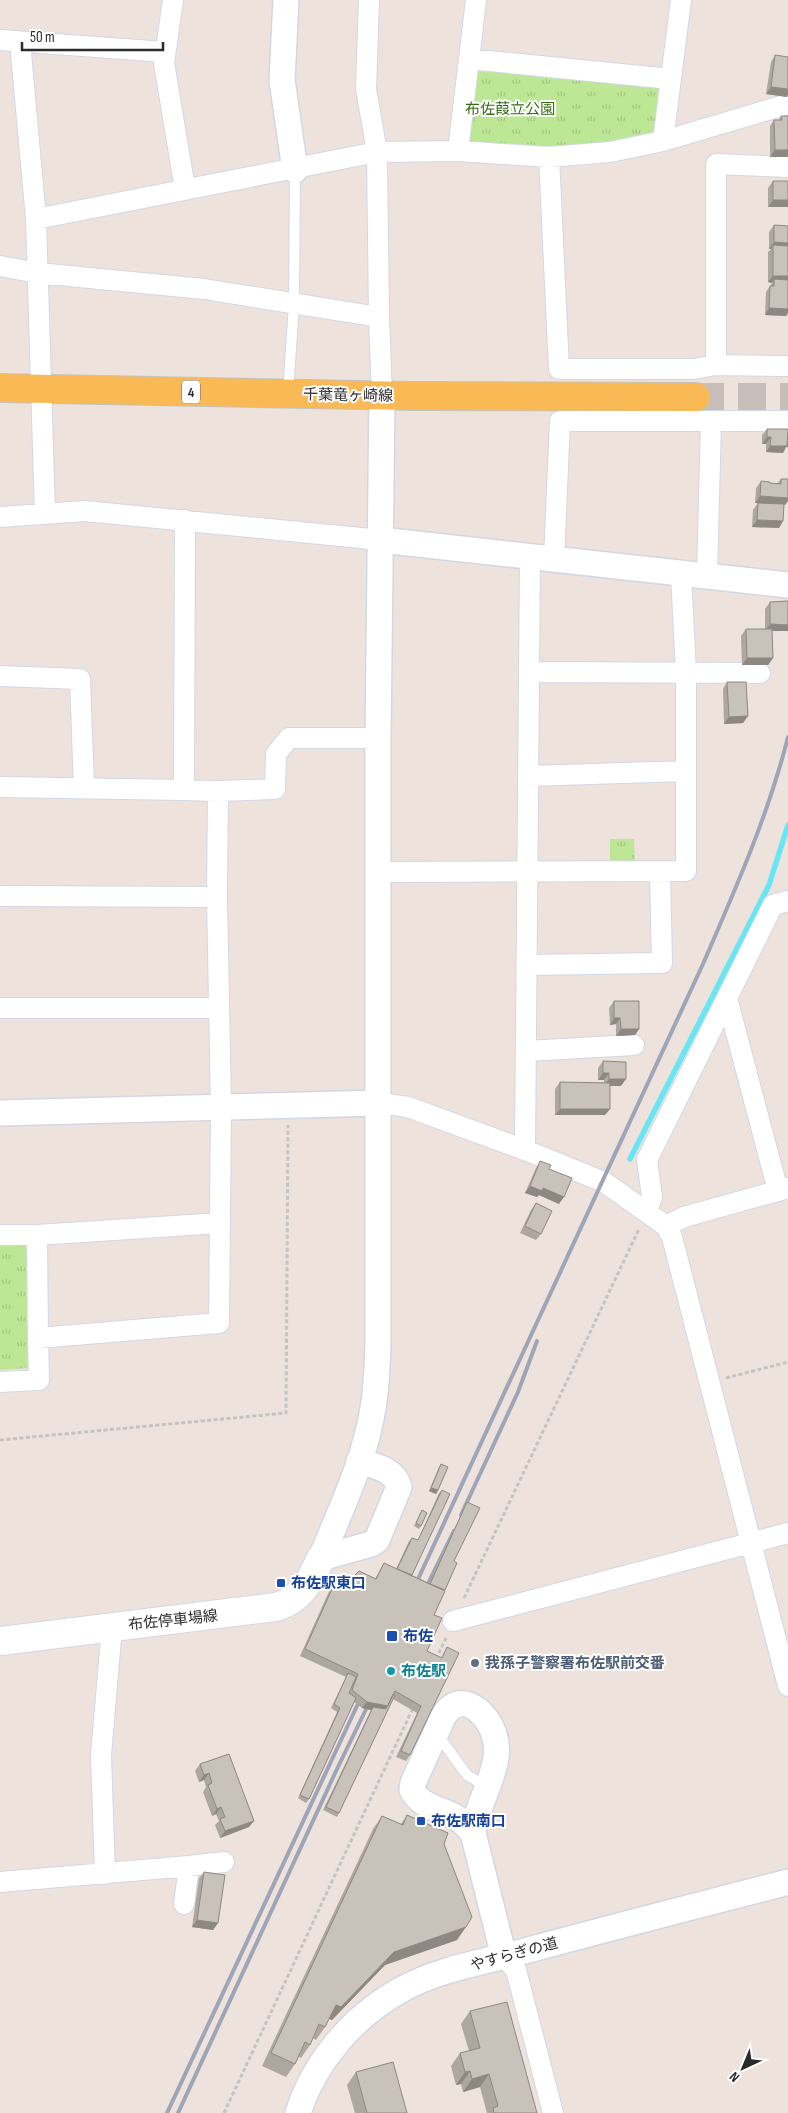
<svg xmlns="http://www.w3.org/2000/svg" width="788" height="2113" viewBox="0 0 788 2113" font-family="'Sofia Sans Condensed','Noto Sans JP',sans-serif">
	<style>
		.park { fill: url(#park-tufts) }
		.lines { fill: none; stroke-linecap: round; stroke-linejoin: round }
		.stream { stroke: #68e6f6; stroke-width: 5.5 }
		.primary-tunnel { stroke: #c7beb9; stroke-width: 28; stroke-dasharray: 28 14; stroke-linecap: butt }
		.service-casing { stroke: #d1d8e4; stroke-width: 12 }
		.minor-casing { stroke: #d1d8e4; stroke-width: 22 }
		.tertiary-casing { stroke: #d1d8e4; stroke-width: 28 }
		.secondary-casing { stroke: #d1d8e4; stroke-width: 30 }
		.primary-casing { stroke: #c4c4c4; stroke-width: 30 }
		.path { stroke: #c4c4c4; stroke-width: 3; stroke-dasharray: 4 2.5; stroke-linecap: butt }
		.service { stroke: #fff; stroke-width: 10 }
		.minor { stroke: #fff; stroke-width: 20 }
		.tertiary { stroke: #fff; stroke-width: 25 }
		.secondary { stroke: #fff; stroke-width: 28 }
		.primary { stroke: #f9b955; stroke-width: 28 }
		.rail { stroke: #9ea5b6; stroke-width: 4 }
		.wall { fill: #ada7a0 }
		.shaded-wall { fill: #8d8882 }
		.building { fill: #c9c2ba; stroke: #8d8882 }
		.transit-dot { fill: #1a4fb4; stroke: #fff; stroke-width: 2 }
		.service-dot { fill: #5c6f8a; stroke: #fff; stroke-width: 2 }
		.culture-dot { fill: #0f9aa8; stroke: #fff; stroke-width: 2 }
		.labels { text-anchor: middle; stroke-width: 4; stroke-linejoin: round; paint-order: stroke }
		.shield { fill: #fff; stroke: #6b6b6b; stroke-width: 1 }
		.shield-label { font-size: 14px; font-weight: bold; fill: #2b2b2b }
		.park-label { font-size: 15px; fill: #356d16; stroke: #fff }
		.street-label { font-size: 15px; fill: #2b2b2b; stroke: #fff }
		.transit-label { font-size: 15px; font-weight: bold; fill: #164399; stroke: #fff; text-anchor: start }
		.service-label { font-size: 15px; font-weight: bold; fill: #4e5e75; stroke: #fff; text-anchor: start }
		.culture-label { font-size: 15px; font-weight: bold; fill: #0d838f; stroke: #fff; text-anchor: start }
	</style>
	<defs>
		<pattern id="park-tufts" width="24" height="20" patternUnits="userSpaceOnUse" patternTransform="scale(1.25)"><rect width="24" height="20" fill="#bee795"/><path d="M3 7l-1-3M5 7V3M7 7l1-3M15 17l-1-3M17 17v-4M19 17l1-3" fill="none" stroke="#a3c681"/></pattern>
	</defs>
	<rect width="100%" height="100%" fill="#eee3dc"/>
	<path class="park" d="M 469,59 L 671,79 L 663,141 L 610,152 L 458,151 Z
		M 610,839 L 634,839 L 635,866 L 610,867 Z
		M 0,1242 L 28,1242 L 28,1368 L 0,1370 Z"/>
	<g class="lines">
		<path class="stream" d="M 630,1159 L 769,885 L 788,825"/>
		<path class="primary-tunnel" d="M 696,397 L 788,397"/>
		<defs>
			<path id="service" d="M 288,393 L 294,304 L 295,170
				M 437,1734 L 467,1775 L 487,1787"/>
			<path id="minor" d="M 173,0 L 164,63 L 185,189
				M 369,0 L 366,89 L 377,152 L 379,317 L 382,395
				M 0,40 L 165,52
				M 20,42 L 36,219
				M 469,59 L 671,79
				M 663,141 L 681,0
				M 458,151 L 476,0
				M 549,157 L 559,369 L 693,369 L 716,365 L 788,366
				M 0,266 L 38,273 L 204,289 L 379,317
				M 716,365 L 716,164 L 788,167
				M 45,514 L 36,219 L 377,152 L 458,151 L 549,157 L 610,152 L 663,141 L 788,104
				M 0,517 L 85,511 L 381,540
				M 185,520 L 184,790 L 218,791 L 275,789 L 276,754 L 289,738 L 378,738
				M 554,559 L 560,421 L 788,421
				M 707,576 L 711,421
				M 529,672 L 760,673
				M 0,676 L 80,679 L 84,789
				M 528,776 L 686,771
				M 0,787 L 184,790
				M 378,872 L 686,871 L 686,673 L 681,574
				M 0,896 L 217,897 L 221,1107 L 219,1323 L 38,1338 L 39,1380 L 0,1382
				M 217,897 L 218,791
				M 526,965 L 662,963 L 660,871
				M 727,998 L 778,1191
				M 0,1008 L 219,1008
				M 526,1051 L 634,1045
				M 379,1103 L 408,1107 L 525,1150 L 604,1182 L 666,1226 L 672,1237 L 788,1686
				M 525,1150 L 530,557
				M 647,1211 L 652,1197 L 647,1160 L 773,905 L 788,901
				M 666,1226 L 684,1217 L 788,1188
				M 0,1235 L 37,1235 L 38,1338
				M 37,1235 L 220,1223
				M 453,1621 L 788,1533
				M 105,1874 L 101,1755 L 112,1627
				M 0,1882 L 189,1866
				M 184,1904 L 189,1866 L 224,1862
				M 504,1957 L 516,1970 L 553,2113"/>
			<path id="tertiary" d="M 286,0 L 282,80 L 295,170
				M 381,540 L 788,585
				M 0,1113 L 379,1103
				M 321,1558 C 338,1516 359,1472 369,1428 C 376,1400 377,1372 378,1344 L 378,738 L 382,395
				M 321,1558 L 371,1544 L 377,1540 L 399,1487 C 395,1469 374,1466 359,1461
				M 473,1833 C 468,1827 463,1821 455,1817 C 439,1808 421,1807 412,1790 L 413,1783 L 444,1715 C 449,1708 456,1702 466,1704 C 475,1706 481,1712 487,1720 C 513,1757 478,1794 473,1833 L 504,1957
				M 298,2113 C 314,2062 353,2017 399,1991 C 437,1969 484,1962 525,1951 C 613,1927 700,1905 788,1882"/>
			<path id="secondary" d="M 0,1641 L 276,1607 C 301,1600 311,1580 321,1558"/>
			<path id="primary" d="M 0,388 L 412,396 L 696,397"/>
		</defs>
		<use href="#service" class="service-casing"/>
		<use href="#minor" class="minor-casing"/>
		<use href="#tertiary" class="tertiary-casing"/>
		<use href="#secondary" class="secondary-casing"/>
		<use href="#primary" class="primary-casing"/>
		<path class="path" d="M 726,1378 L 788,1362
			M 0,1440 L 286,1413 L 288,1125
			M 464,1598 L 639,1229
			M 436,1659 L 446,1638
			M 224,2113 L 413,1708"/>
		<use href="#service" class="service"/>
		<use href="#minor" class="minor"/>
		<use href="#tertiary" class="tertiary"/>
		<use href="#secondary" class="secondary"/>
		<use href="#primary" class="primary"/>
		<path class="rail" d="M 461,1515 L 518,1392 L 537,1341
			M 413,1590 L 703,964 C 735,890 768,816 788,737
			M 422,1596 L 454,1531
			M 167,2113 L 363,1693
			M 178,2113 L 337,1769 L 372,1697"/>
	</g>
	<path class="wall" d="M 775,55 L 787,97 L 766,94 L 771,62 Z
		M 781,116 L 788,157 L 770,157 L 770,126 L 774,120 L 779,120 Z
		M 773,181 L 788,181 L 768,207 L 768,188 Z
		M 774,225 L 788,226 L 788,313 L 786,316 L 765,315 L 766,292 L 772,283 L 768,282 L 768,252 L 771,249 L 769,249 L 769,232 Z
		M 767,429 L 786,447 L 783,453 L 766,452 L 766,444 L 762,444 L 762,435 Z
		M 781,479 L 785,505 L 784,505 L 783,521 L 779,528 L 752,527 L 753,510 L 758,503 L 755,503 L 756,488 L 761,481 L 770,483 L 777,484 Z
		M 788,601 L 788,631 L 772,631 L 773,658 L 768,665 L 742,665 L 741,636 L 746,629 L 765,629 L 765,609 L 770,602 Z
		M 727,682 L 748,716 L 743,723 L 724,724 L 723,689 Z
		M 614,1001 L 639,1029 L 635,1035 L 616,1036 L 616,1024 L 610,1025 L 609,1008 Z
		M 603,1061 L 621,1086 L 610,1086 L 605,1115 L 555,1115 L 555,1089 L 560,1082 L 604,1083 L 604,1080 L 598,1080 L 598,1068 Z
		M 540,1161 L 559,1204 L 539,1195 L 537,1197 L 525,1193 L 536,1168 Z
		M 536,1203 L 541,1234 L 536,1240 L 520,1233 L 531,1210 Z
		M 441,1464 L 438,1490 L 436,1494 L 429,1491 L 439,1467 Z
		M 442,1490 L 412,1575 L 429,1583 L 465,1506 L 467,1502 L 454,1561 L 434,1615 L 427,1651 L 441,1658 L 447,1647 L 410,1755 L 406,1761 L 396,1757 L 417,1713 L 393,1699 L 339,1813 L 337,1817 L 323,1810 L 371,1710 L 362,1708 L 354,1702 L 309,1799 L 306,1803 L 298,1798 L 337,1712 L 331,1708 L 346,1677 L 300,1656 L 331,1587 L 336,1580 L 346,1584 L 375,1579 L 380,1570 L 384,1563 L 396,1569 L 409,1541 L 412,1538 L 418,1540 L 439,1493 Z
		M 422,1510 L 421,1526 L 419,1529 L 414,1526 Z
		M 229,1754 L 249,1827 L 220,1838 L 215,1825 L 219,1821 L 216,1814 L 212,1816 L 203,1792 L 206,1787 L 204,1780 L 199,1782 L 195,1771 L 200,1764 Z
		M 407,1815 L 444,1844 L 457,1940 L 385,1965 L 332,2020 L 329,2019 L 325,2027 L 316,2040 L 313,2038 L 310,2045 L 301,2058 L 298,2056 L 295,2064 L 286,2077 L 262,2066 L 373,1829 L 382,1816 L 401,1824 Z
		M 204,1872 L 218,1923 L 213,1930 L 192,1927 L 199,1878 Z
		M 470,2011 L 537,2113 L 487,2113 L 480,2087 L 463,2092 L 461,2084 L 456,2085 L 451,2066 L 460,2053 L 469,2051 L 461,2024 Z
		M 356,2072 L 407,2113 L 355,2113 L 347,2085 Z"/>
	<path class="shaded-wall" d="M 771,87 L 788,89 L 788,95 L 787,97 L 766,94 Z
		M 775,150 L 788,150 L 788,157 L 770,157 Z
		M 773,200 L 788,200 L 788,207 L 768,207 Z
		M 774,242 L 788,243 L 788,250 L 773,245 L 771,249 L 769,249 Z
		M 788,274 L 788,280 L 774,279 L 772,283 L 768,282 L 773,276 Z
		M 769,308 L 788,309 L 788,313 L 786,316 L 765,315 Z
		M 767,437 L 771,437 L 766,444 L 762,444 Z
		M 788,441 L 788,447 L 786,447 L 783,453 L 766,452 L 770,446 Z
		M 760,496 L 788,498 L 788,501 L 785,505 L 755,503 Z
		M 757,520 L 783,521 L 779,528 L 752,527 Z
		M 770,624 L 788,625 L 788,631 L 765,631 Z
		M 747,658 L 773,658 L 768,665 L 742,665 Z
		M 748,716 L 743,723 L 724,724 L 729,717 Z
		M 614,1018 L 620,1018 L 616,1024 L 610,1025 Z
		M 621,1029 L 639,1029 L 635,1035 L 616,1036 Z
		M 603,1073 L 609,1073 L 604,1080 L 598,1080 Z
		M 609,1079 L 626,1079 L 621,1086 L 604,1086 Z
		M 560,1109 L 610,1109 L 605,1115 L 555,1115 Z
		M 530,1186 L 543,1188 L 564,1197 L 559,1204 L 539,1195 L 537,1197 L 525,1193 Z
		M 431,1488 L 438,1490 L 436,1494 L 429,1491 Z
		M 367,1702 L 388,1706 L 383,1712 L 373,1707 L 371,1710 L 362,1708 Z
		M 209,1773 L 204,1780 L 199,1782 L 204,1775 Z
		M 221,1807 L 216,1814 L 212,1816 L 217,1809 Z
		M 254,1821 L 249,1827 L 220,1838 L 225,1831 Z
		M 197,1920 L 218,1923 L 213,1930 L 192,1927 Z
		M 466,1927 L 457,1940 L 385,1965 L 332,2020 L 327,2018 L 336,2005 L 394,1952 Z
		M 470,2071 L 461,2084 L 456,2085 L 465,2072 Z
		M 489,2074 L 480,2087 L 463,2092 L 472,2079 Z"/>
	<path class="building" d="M 775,55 L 788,57 L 788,89 L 771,87 Z
		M 781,116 L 788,116 L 788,150 L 775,150 L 774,120 L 782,120 Z
		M 773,181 L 788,181 L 788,200 L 773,200 Z
		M 774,225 L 788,226 L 788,243 L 774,242 Z
		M 773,245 L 788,246 L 788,276 L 773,276 Z
		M 774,279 L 788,280 L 788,309 L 769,308 L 770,286 L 774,286 Z
		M 767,429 L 788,429 L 787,446 L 770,446 L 771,437 L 767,437 Z
		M 781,479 L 788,479 L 788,498 L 760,496 L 761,481 L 770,482 L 770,483 L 781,484 Z
		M 758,503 L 784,504 L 783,521 L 757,520 Z
		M 788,601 L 788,625 L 770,624 L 770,602 Z
		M 746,629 L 772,629 L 773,658 L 747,658 Z
		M 727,682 L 746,682 L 748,716 L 729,717 Z
		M 614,1001 L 639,1001 L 639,1029 L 621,1029 L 620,1018 L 614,1018 Z
		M 603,1061 L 626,1062 L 626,1079 L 609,1079 L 609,1073 L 603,1073 Z
		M 560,1082 L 610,1083 L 610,1109 L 560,1109 Z
		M 540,1161 L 551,1165 L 549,1169 L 572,1178 L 564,1197 L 543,1188 L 542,1191 L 530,1186 Z
		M 536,1203 L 552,1211 L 541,1234 L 525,1226 Z
		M 441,1464 L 448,1467 L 438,1490 L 431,1488 Z
		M 442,1490 L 450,1494 L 412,1575 L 397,1569 L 412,1538 L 418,1540 Z
		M 467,1502 L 480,1508 L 454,1561 L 457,1563 L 445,1590 L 430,1584 Z
		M 422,1510 L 427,1513 L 421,1526 L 416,1523 Z
		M 384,1563 L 445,1591 L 434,1615 L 442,1618 L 427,1651 L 442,1658 L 447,1647 L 459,1653 L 410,1755 L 401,1751 L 421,1706 L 395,1691 L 388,1706 L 367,1702 L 352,1690 L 358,1674 L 305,1649 L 336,1580 L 346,1584 L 359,1571 L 376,1579 Z
		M 348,1673 L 356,1677 L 349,1693 L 356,1698 L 309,1799 L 300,1795 L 340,1708 L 334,1704 Z
		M 393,1694 L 395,1695 L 339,1813 L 326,1807 L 373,1707 L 386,1709 Z
		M 229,1754 L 254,1821 L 225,1831 L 220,1819 L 225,1817 L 221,1807 L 217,1809 L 208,1785 L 212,1783 L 209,1773 L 204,1775 L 200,1764 Z
		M 407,1815 L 448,1833 L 444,1844 L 472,1917 L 466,1927 L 394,1952 L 341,2007 L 336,2005 L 325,2027 L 319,2024 L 310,2045 L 305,2042 L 295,2064 L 271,2053 L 382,1816 L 403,1825 Z
		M 204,1872 L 225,1875 L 218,1923 L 197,1920 Z
		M 507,2002 L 537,2113 L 494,2113 L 493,2108 L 498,2106 L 489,2074 L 472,2079 L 470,2071 L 465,2072 L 460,2053 L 480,2048 L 470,2011 Z
		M 393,2062 L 407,2113 L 367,2113 L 356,2072 Z"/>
	<g class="transit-dot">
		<rect x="276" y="1578" width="10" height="10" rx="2.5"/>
		<rect x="386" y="1630" width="12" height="12" rx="2.5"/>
		<rect x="416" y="1816" width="10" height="10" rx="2.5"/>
	</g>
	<circle class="service-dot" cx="475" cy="1663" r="5"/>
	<circle class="culture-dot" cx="391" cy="1671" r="5"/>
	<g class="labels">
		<rect class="shield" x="182" y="380.5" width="18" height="23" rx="4"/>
		<g class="shield-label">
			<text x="191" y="397">4</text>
		</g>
		<g class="park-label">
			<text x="510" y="114">布佐葭立公園</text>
		</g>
		<g class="street-label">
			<text transform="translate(348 395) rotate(1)" y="5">千葉竜ヶ崎線</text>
			<text transform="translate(173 1620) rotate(-6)" y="5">布佐停車場線</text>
			<text transform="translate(514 1954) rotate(-15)" y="5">やすらぎの道</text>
		</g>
		<g class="transit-label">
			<text x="291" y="1588">布佐駅東口</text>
			<text x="403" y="1641">布佐</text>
			<text x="431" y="1826">布佐駅南口</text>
		</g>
		<g class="service-label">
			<text x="485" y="1668">我孫子警察署布佐駅前交番</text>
		</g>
		<g class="culture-label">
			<text x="401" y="1676">布佐駅</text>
		</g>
	</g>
	<g transform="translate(743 2068) rotate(224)" stroke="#ffffff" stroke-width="4" paint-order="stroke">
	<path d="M0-4L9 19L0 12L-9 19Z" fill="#2b2b2b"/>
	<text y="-8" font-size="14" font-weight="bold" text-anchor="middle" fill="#2b2b2b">N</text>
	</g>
	<path d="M22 42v8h141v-8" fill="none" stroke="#2b2b2b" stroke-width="2.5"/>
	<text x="30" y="42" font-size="15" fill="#2b2b2b" stroke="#ffffff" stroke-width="4" paint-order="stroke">50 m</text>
</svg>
